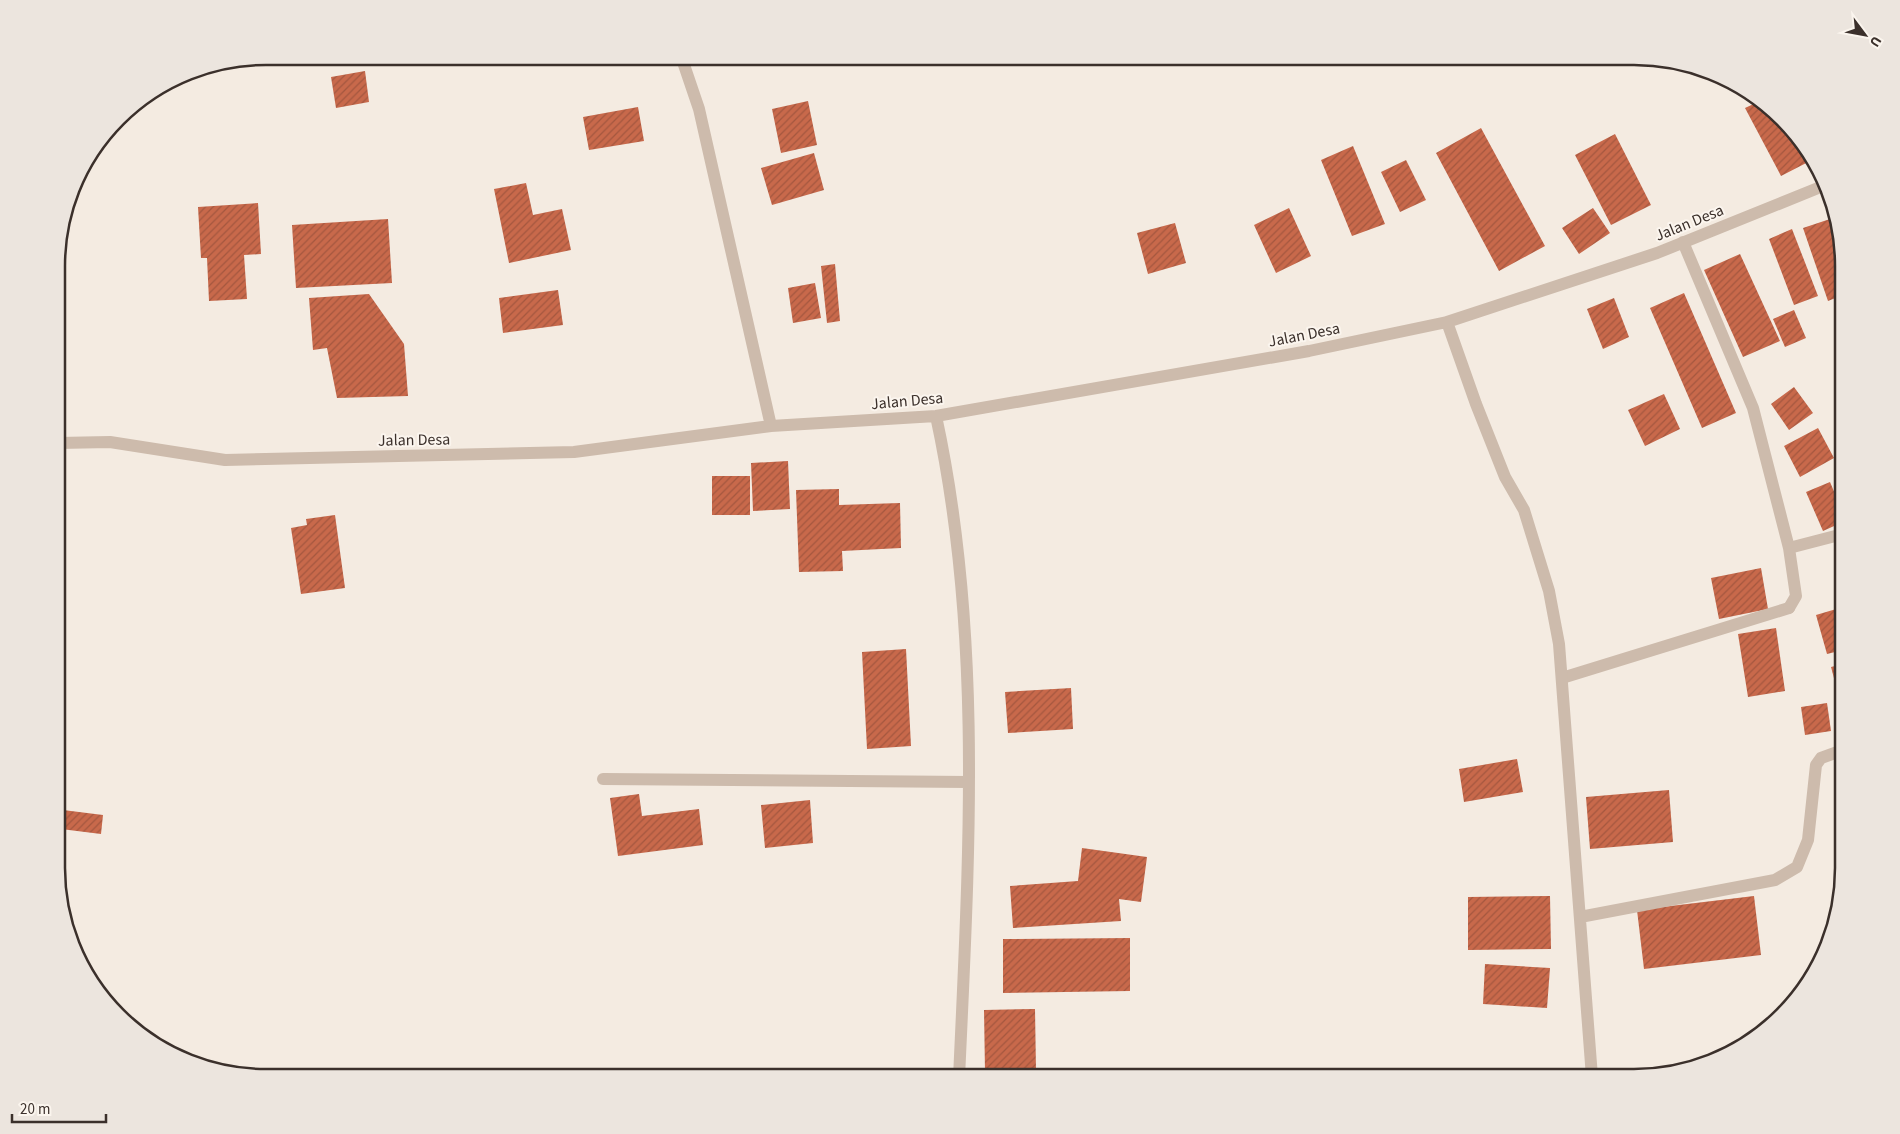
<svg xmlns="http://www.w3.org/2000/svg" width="1900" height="1134" viewBox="0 0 1900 1134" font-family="'Source Sans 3',sans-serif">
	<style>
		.building { fill: url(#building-hatch) }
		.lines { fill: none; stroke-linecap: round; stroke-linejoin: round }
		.lane { stroke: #cdbbac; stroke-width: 12 }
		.street { stroke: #cdbbac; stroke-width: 12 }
		.labels { text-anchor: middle; stroke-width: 4; stroke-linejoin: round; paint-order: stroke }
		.street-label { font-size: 16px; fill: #3b302b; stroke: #fbf5ee }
		.rim { fill: none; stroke: #3b302b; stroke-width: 2.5 }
	</style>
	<defs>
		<pattern id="building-hatch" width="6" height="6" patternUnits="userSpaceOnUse" patternTransform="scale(1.25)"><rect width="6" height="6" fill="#c8694b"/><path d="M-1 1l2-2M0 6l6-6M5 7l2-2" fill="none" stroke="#a4573f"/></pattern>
	</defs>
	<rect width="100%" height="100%" fill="#f4ebe1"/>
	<path class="building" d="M 777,56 L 808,56 L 808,57 L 778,62 Z
		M 365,71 L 369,102 L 336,108 L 331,77 Z
		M 808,101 L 817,145 L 781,153 L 772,109 Z
		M 1760,101 L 1782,117 L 1814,159 L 1781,176 L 1745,108 Z
		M 638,107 L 644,141 L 589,150 L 583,117 Z
		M 1481,128 L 1545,246 L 1499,271 L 1436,153 Z
		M 1615,134 L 1651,205 L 1611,225 L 1575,155 Z
		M 1353,146 L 1385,224 L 1352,236 L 1321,160 Z
		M 814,153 L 824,190 L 772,205 L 761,168 Z
		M 1406,160 L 1426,200 L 1400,212 L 1381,172 Z
		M 526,183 L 533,215 L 562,209 L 571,250 L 509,263 L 494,189 Z
		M 258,203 L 261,254 L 244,255 L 247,299 L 209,301 L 207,258 L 201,258 L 198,207 Z
		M 1289,208 L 1311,256 L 1276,273 L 1254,225 Z
		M 1593,208 L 1610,233 L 1579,254 L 1562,228 Z
		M 388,219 L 392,283 L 296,288 L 292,225 Z
		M 1830,219 L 1843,257 L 1843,295 L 1828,301 L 1803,228 Z
		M 1175,223 L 1186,263 L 1148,274 L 1137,233 Z
		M 1792,229 L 1818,296 L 1794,305 L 1769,239 Z
		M 1740,254 L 1780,341 L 1743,357 L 1704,270 Z
		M 835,264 L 840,321 L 827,323 L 821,266 Z
		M 815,283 L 821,318 L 793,323 L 788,288 Z
		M 558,290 L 563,325 L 503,333 L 499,298 Z
		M 1684,293 L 1736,413 L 1702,428 L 1650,308 Z
		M 369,294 L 404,344 L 408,396 L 337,398 L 327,348 L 313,350 L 309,298 Z
		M 1614,298 L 1629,337 L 1603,349 L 1587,309 Z
		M 1794,310 L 1806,338 L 1785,347 L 1773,319 Z
		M 1794,387 L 1813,413 L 1789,430 L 1771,404 Z
		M 1664,394 L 1680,429 L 1645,446 L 1628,410 Z
		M 1818,428 L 1834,458 L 1800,477 L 1784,446 Z
		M 788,461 L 790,509 L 753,511 L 751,463 Z
		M 712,476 L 750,476 L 750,515 L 712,515 Z
		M 1830,482 L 1843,513 L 1843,522 L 1823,531 L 1806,492 Z
		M 839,489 L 839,505 L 900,503 L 901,548 L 842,551 L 843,571 L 799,572 L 796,490 Z
		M 335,515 L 345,588 L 301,594 L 291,528 L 307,525 L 306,519 Z
		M 1761,568 L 1768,609 L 1719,619 L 1711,578 Z
		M 1843,607 L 1843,650 L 1827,654 L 1816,615 Z
		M 1776,628 L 1785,691 L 1748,697 L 1738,634 Z
		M 906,649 L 911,746 L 867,749 L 862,652 Z
		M 1843,664 L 1843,712 L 1831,667 Z
		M 1071,688 L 1073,729 L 1008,733 L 1005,692 Z
		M 1827,703 L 1831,731 L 1805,735 L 1801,707 Z
		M 1517,759 L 1523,792 L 1464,802 L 1459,769 Z
		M 1669,790 L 1673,842 L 1590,849 L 1586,797 Z
		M 639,794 L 642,816 L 699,809 L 703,845 L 618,856 L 610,798 Z
		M 810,800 L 813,843 L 765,848 L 761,805 Z
		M 63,810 L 103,815 L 101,834 L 61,829 Z
		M 1082,848 L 1147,857 L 1141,902 L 1119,899 L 1121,921 L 1013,928 L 1010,886 L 1078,881 Z
		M 1550,896 L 1551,949 L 1468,950 L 1468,897 Z
		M 1754,896 L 1761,955 L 1644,969 L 1637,910 Z
		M 1130,938 L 1130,991 L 1003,993 L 1003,939 Z
		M 1485,964 L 1550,968 L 1547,1008 L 1483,1004 Z
		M 1035,1009 L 1036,1070 L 985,1071 L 984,1010 Z"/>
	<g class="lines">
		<path class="lane" d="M 1562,678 L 1789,608"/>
		<path class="street" d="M 681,56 L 699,109 L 771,426
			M 1683,242 L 1753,408 L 1789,548 L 1796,596 L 1789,608
			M 1447,322 L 1476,404 L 1505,477 L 1524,510 L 1549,591 L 1559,644 L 1592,1077
			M 936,416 C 983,633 969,857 959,1078
			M 58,443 L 110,442 L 225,460 L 574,452 L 771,426 L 936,416 L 1309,351 L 1447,322 L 1657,253 L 1823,186
			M 1789,548 L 1843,534
			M 603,779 L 968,782
			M 1580,917 L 1775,880 L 1797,867 L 1808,840 L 1816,765 L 1821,758 L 1843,750"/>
	</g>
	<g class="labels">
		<g class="street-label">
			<text transform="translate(1689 222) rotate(-22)" y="6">Jalan Desa</text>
			<text transform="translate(1304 334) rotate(-11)" y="6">Jalan Desa</text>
			<text transform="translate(907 400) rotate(-5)" y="6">Jalan Desa</text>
			<text transform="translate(414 439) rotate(-1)" y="6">Jalan Desa</text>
		</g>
	</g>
	<path d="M0 0H1900V1134H0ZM266 65H1634A201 201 0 0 1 1835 266V868A201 201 0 0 1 1634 1069H266A201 201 0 0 1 65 868V266A201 201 0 0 1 266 65Z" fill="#ece5de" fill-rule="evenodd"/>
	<path class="rim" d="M266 65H1634A201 201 0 0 1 1835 266V868A201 201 0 0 1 1634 1069H266A201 201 0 0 1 65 868V266A201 201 0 0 1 266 65Z"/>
	<g transform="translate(1865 35) rotate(122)" stroke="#fbf5ee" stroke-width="4" paint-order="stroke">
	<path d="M0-4L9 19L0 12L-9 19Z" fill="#3b302b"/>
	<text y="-8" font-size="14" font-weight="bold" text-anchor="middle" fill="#3b302b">U</text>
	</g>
	<path d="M12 1114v8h94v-8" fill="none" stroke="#3b302b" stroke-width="2.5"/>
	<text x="20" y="1114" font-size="15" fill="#3b302b" stroke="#fbf5ee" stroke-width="4" paint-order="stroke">20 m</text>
</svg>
